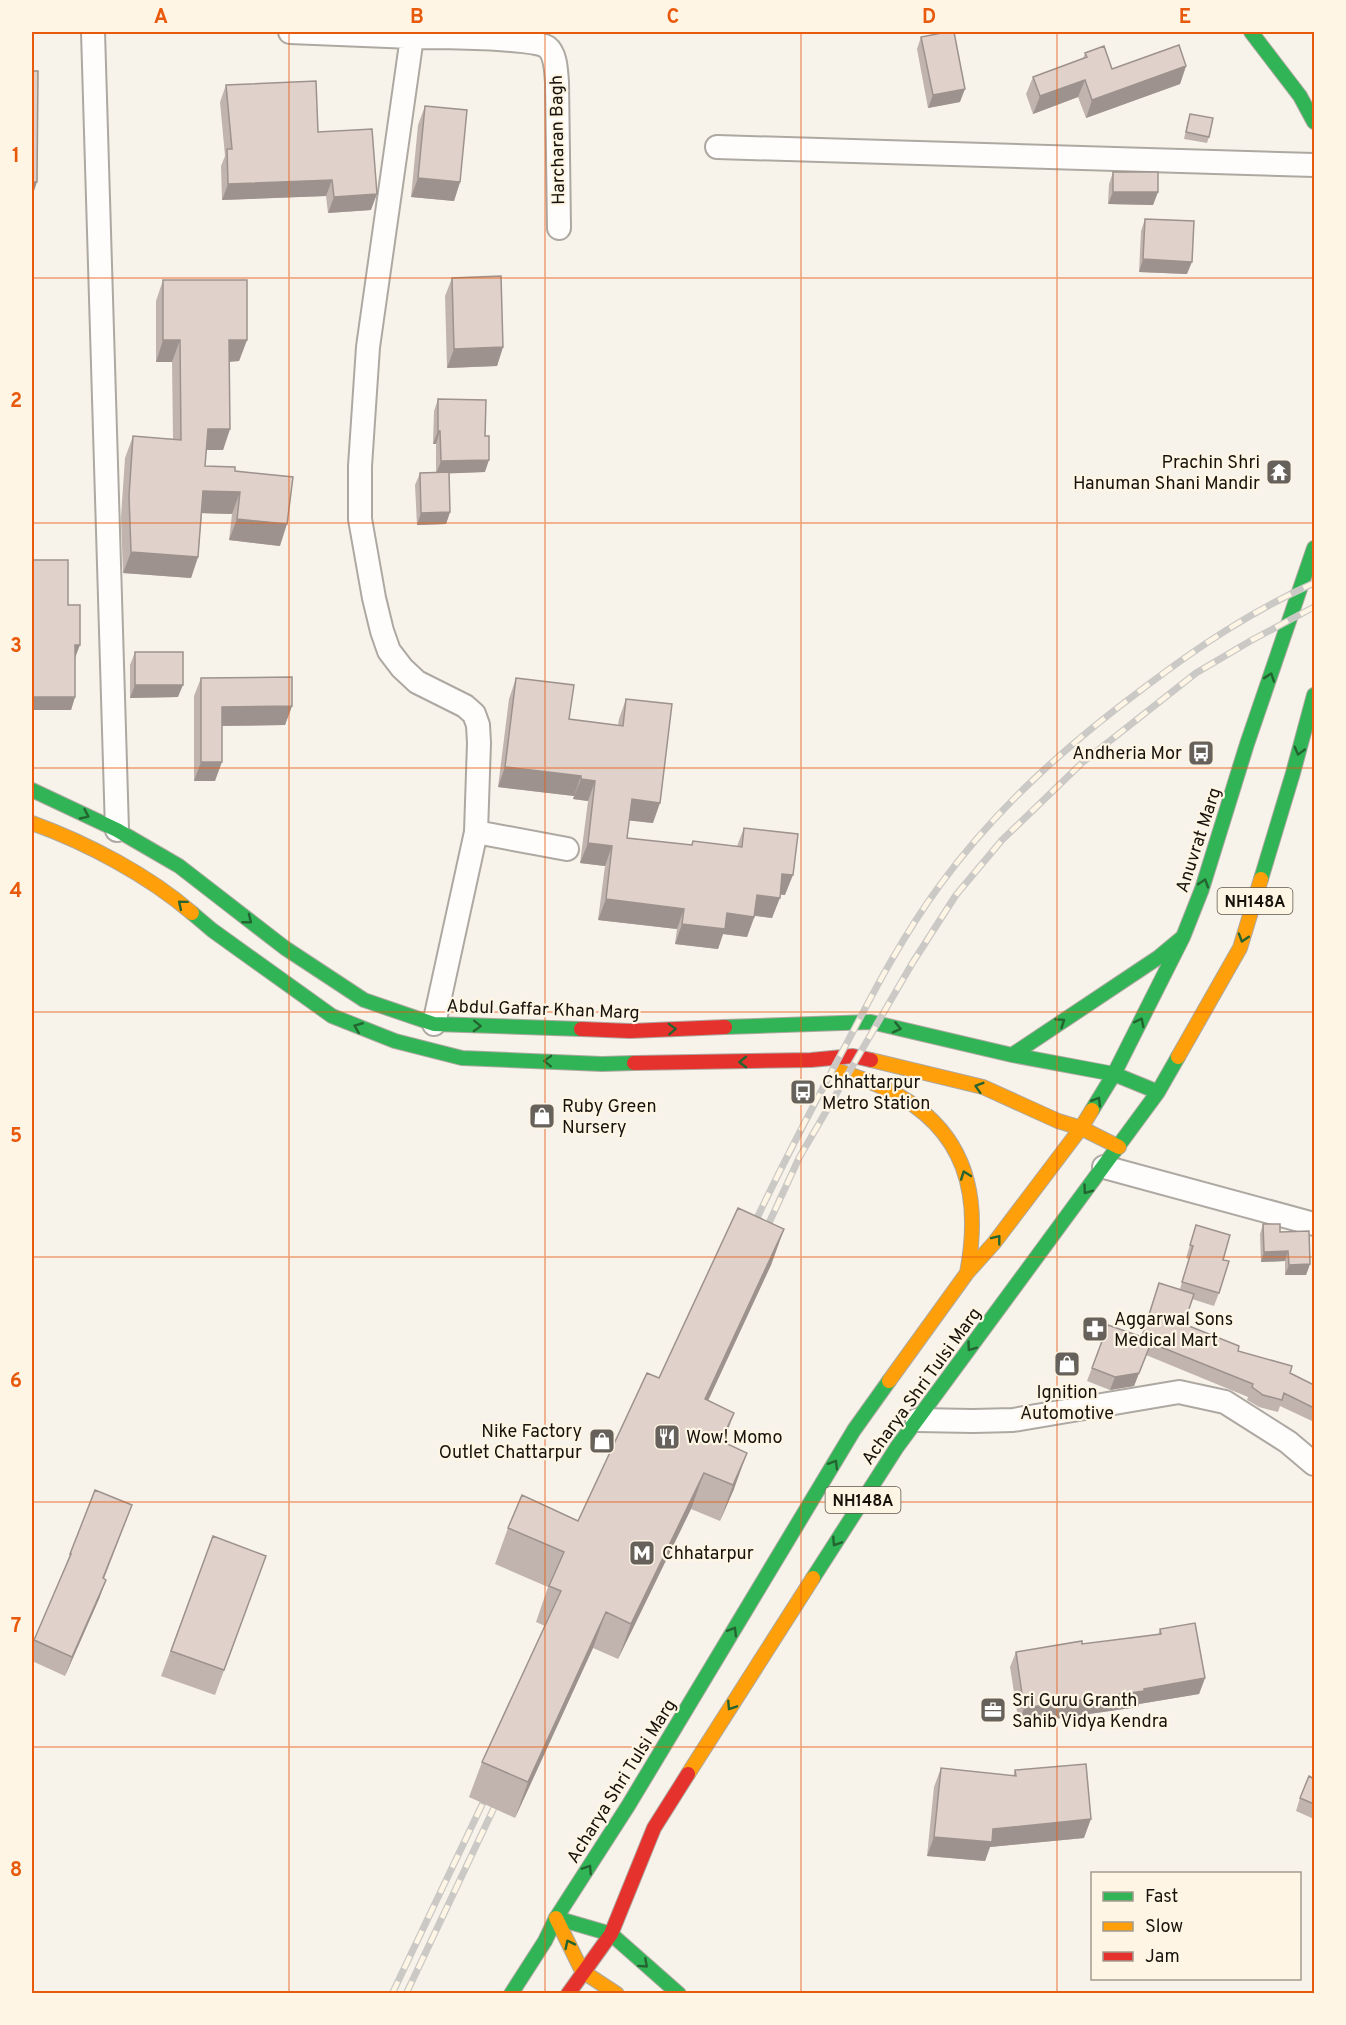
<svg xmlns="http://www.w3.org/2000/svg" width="1346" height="2025" viewBox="0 0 1346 2025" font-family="Overpass,sans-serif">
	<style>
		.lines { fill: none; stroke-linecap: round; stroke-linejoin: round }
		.street-casing { stroke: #ada8a1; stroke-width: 26 }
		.fast-casing { stroke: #ada8a1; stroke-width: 16 }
		.slow-casing { stroke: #ada8a1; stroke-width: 16 }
		.jam-casing { stroke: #ada8a1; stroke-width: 16 }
		.street { stroke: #fefdfc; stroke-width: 22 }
		.fast { stroke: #30b455; stroke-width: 14 }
		.slow { stroke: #ff9f0a; stroke-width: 14 }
		.jam { stroke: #e5322d; stroke-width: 14 }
		.rail-casing { stroke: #cbc9c6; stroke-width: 7 }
		.rail { stroke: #fef5e4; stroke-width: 4.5; stroke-dasharray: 14; stroke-linecap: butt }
		.wall { fill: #c1b4ae }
		.shaded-wall { fill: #9d928d }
		.building { fill: #e0d1ca; stroke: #9d928d; stroke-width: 1.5 }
		.oneway { stroke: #246430 }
		.grid { fill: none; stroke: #e8590c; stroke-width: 1.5; stroke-opacity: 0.55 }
		.labels { text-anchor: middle; stroke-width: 4.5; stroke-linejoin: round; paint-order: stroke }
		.shield { fill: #fef5e4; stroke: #5c574d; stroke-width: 1.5 }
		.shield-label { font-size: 16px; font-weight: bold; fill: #17130c }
		.street-label { font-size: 18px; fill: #17130c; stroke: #fef5e4 }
		.poi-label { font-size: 18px; fill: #17130c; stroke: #fef5e4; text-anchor: start }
		.neatline { fill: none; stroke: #e8590c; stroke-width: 2 }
		.grid-label { font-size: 20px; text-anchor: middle; font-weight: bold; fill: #e8590c }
	</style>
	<rect width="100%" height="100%" fill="#f8f3ea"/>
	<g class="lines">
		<defs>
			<path id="street" d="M 93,32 L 117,830
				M 290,32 L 412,37 L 368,347 L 360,466 L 360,519 L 374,598 L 382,631 L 389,651 L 402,668 L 417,682 L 465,706 L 474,714 L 478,725 L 479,743 L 476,832 L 434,1024
				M 412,37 C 433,37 535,37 547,47 C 556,54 556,71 557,82 L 559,228
				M 717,147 L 1314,165
				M 476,832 L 567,849
				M 1104,1167 L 1314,1224
				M 917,1420 L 973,1421 L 1013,1420 L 1179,1392 L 1225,1402 L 1288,1442 L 1314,1464"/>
			<path id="fast" d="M 1251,32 L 1300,96 L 1314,122
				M 32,790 L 117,830 L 179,866 L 285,948 L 364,1000 L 434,1024 L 581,1029
				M 1261,879 L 1293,773 L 1314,695
				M 192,913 L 212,930 L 332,1016 L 395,1041 L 462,1058 L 602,1064 L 634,1063
				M 725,1027 L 871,1022 L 1012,1055 L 1114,1074 L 1158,1092
				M 1012,1055 L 1159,957 L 1183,937
				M 1092,1110 L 1114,1074 L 1183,937 L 1202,889 L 1247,744 L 1314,548
				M 813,1578 L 897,1447 L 1158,1092 L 1178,1057
				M 556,1918 L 611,1934 L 679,1994
				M 511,1994 L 545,1941 L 556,1918 L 628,1806 L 854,1430 L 889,1381"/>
			<path id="slow" d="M 32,823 C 87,843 148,875 192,913
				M 1178,1057 L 1240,948 L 1261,879
				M 871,1060 L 983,1087 L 1058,1121 L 1081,1128 L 1119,1147
				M 839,1071 C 856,1077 874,1082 890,1091 C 966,1129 982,1195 967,1273
				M 889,1381 L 967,1273 L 994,1243 L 1081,1128 L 1092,1110
				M 688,1774 L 813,1578
				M 556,1918 L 582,1971 L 617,1994"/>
			<path id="jam" d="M 581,1029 L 630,1031 L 725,1027
				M 634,1063 L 811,1060 L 853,1056 L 871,1060
				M 568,1994 L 611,1934 L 654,1828 L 688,1774"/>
		</defs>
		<use href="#street" class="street-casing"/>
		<use href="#fast" class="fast-casing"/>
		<use href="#slow" class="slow-casing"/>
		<use href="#jam" class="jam-casing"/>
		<use href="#street" class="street"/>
		<use href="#fast" class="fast"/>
		<use href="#slow" class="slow"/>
		<use href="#jam" class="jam"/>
		<defs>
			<path id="rail" d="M 751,1231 C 781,1166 814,1104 848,1041 C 876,987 904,934 940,885 C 997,807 1068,744 1145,687 C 1199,646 1252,611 1314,583
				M 763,1236 L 799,1158 L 913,962 L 956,895 L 1002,840 L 1083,762 L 1196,673 L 1252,640 L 1314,607
				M 392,1994 L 490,1788
				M 406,1994 L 501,1793"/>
		</defs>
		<use href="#rail" class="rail-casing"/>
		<use href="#rail" class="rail"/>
	</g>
	<path class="wall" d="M 921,37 L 960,102 L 928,108 L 917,49 Z
		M 1085,53 L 1112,69 L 1186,66 L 1180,84 L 1086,118 L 1078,97 L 1033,114 L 1026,94 L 1033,77 L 1083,59 Z
		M 226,85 L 318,132 L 371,210 L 328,213 L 326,196 L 222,200 L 221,166 L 225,156 L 220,102 Z
		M 425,106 L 460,182 L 454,201 L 411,197 L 418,125 Z
		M 1190,114 L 1209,137 L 1207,143 L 1184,139 L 1188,120 Z
		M 1113,172 L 1158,192 L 1153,205 L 1108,204 L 1109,184 Z
		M 1145,219 L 1187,274 L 1139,272 L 1141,231 Z
		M 452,278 L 503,347 L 497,366 L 447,368 L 445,296 Z
		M 163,280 L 247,340 L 239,361 L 230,362 L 230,429 L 223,450 L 206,450 L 205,466 L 235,471 L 280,546 L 229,540 L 232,514 L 202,513 L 198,557 L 191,578 L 123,573 L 121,517 L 125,458 L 133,436 L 173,439 L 172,362 L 156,362 L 156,301 Z
		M 438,399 L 485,472 L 449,473 L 450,512 L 446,524 L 417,525 L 415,485 L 420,473 L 436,472 L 436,444 L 433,444 L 434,411 Z
		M 32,560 L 68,605 L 75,658 L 75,697 L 71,710 L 32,710 Z
		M 135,652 L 178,697 L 130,698 L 130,665 Z
		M 201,678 L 292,706 L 285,725 L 222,726 L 215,781 L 194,781 L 194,696 Z
		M 516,678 L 569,719 L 618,725 L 619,719 L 626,699 L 653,823 L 629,820 L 627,838 L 691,845 L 693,841 L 737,846 L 744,828 L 785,895 L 780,894 L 772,918 L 755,916 L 747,937 L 723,934 L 718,949 L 675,944 L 677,929 L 598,920 L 605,866 L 580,863 L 588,801 L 573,799 L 574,796 L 498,787 L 509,699 Z
		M 1263,1224 L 1280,1232 L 1310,1264 L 1306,1275 L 1285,1275 L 1285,1261 L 1261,1262 L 1260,1234 Z
		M 1196,1225 L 1223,1260 L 1219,1293 L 1214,1306 L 1192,1299 L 1184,1324 L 1238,1351 L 1290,1373 L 1314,1385 L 1314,1416 L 1312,1421 L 1280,1406 L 1278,1412 L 1259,1407 L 1247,1400 L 1248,1397 L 1146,1355 L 1134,1386 L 1110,1390 L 1087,1381 L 1108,1325 L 1141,1337 L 1159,1283 L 1180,1289 L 1189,1259 L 1186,1258 Z
		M 784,1229 L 771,1265 L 708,1401 L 724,1442 L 734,1489 L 720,1521 L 691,1509 L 618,1659 L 593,1648 L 515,1818 L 469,1797 L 482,1762 L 545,1626 L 536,1622 L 548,1587 L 495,1564 L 508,1528 L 578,1521 L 659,1378 Z
		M 132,1505 L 104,1579 L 106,1580 L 99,1599 L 65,1676 L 32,1661 L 32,1646 L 63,1573 L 70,1554 Z
		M 213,1536 L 266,1556 L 215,1695 L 161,1676 Z
		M 1160,1629 L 1205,1678 L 1199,1694 L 1139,1704 L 1138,1707 L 1019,1724 L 1010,1667 L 1016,1652 L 1158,1635 Z
		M 941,1768 L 1013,1776 L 1015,1770 L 1084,1838 L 990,1847 L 985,1861 L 927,1856 L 934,1787 Z
		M 1314,1779 L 1314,1819 L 1296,1811 L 1300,1798 Z"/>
	<path class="shaded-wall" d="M 1186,66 L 1180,84 L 1086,118 L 1092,100 Z
		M 1085,80 L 1078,97 L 1033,114 L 1040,96 Z
		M 965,89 L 960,102 L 928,108 L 933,95 Z
		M 418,178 L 460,182 L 454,201 L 411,197 Z
		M 332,180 L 326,196 L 222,200 L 228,184 Z
		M 32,182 L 37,182 L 32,197 Z
		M 1113,192 L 1158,192 L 1153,205 L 1108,204 Z
		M 377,194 L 371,210 L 328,213 L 334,197 Z
		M 1143,259 L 1192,262 L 1187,274 L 1139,272 Z
		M 163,340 L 180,340 L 172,362 L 156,362 Z
		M 229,340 L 247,340 L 239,361 L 222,362 Z
		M 503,347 L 497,366 L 447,368 L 454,349 Z
		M 208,429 L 230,429 L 223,450 L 200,450 Z
		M 438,431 L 440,431 L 436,444 L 433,444 Z
		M 489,460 L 485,472 L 436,474 L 441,461 Z
		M 203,491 L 240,492 L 232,514 L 196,513 Z
		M 450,512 L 446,524 L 417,525 L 421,513 Z
		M 237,519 L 287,524 L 280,546 L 229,540 Z
		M 131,552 L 198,557 L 191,578 L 123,573 Z
		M 75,645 L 80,645 L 75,658 Z
		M 135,685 L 183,685 L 178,697 L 130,698 Z
		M 33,697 L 75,697 L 71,710 L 32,710 L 32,701 Z
		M 292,706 L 285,725 L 215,726 L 222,707 Z
		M 201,762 L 222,762 L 215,781 L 194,781 Z
		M 505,767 L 581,776 L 574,796 L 498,787 Z
		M 581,779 L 595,781 L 588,801 L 573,799 Z
		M 632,799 L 660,803 L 653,823 L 624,820 Z
		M 588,843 L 612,846 L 605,866 L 580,863 Z
		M 782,874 L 793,875 L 785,895 L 775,894 Z
		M 757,895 L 780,898 L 772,918 L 750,915 Z
		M 606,899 L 684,909 L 677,929 L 598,920 Z
		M 727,913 L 754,917 L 747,937 L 723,934 L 718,949 L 675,944 L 682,924 Z
		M 784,1229 L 771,1265 L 692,1435 L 705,1399 Z
		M 1288,1251 L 1285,1261 L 1261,1262 L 1264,1252 Z
		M 1310,1264 L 1306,1275 L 1285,1275 L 1289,1265 Z
		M 1151,1343 L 1134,1386 L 1110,1390 L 1115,1377 Z
		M 734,1413 L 721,1449 L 708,1477 L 721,1441 Z
		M 747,1453 L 734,1489 L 720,1521 L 733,1485 Z
		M 704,1473 L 691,1509 L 618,1659 L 631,1624 Z
		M 106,1580 L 99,1599 L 65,1676 L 72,1657 Z
		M 606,1612 L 593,1648 L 515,1818 L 528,1782 Z
		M 1205,1678 L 1199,1694 L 1139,1704 L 1138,1707 L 1019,1724 L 1024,1708 Z
		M 1091,1819 L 1084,1838 L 990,1847 L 985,1861 L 927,1856 L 934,1837 L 993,1829 Z"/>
	<path class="building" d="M 947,32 L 954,32 L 965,89 L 933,95 L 921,37 Z
		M 1179,45 L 1186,66 L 1092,100 L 1085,80 L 1040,96 L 1033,77 L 1087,57 L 1085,53 L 1104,46 L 1112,69 Z
		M 32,71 L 38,71 L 37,182 L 32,182 Z
		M 316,81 L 318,132 L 372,129 L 377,194 L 334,197 L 332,180 L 228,184 L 227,149 L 232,149 L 226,85 Z
		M 425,106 L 467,110 L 460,182 L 418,178 Z
		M 1190,114 L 1213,118 L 1209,137 L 1186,132 Z
		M 1113,172 L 1158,172 L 1158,192 L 1113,192 Z
		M 1145,219 L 1194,221 L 1192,262 L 1143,259 Z
		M 501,276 L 503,347 L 454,349 L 452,278 Z
		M 163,280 L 247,280 L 247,340 L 229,340 L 230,429 L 208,429 L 205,466 L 235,467 L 235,471 L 293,477 L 287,524 L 237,519 L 240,492 L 203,491 L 198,557 L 131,552 L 129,496 L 133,436 L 181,440 L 180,340 L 163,340 Z
		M 438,399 L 486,400 L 485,436 L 489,436 L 489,460 L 441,461 L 440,431 L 438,431 Z
		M 449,472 L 450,512 L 421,513 L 420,473 Z
		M 32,560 L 68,560 L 68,605 L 80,605 L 80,645 L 75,645 L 75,697 L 33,697 L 33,646 L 32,646 Z
		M 135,652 L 183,652 L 183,685 L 135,685 Z
		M 292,677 L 292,706 L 222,707 L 222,762 L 201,762 L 201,678 Z
		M 516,678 L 574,685 L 569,719 L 623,726 L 626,699 L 672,704 L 660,803 L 632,799 L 627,838 L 692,845 L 693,841 L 742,847 L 744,828 L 798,834 L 793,875 L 782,874 L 780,898 L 757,895 L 754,917 L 727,913 L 725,929 L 682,924 L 684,909 L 606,899 L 612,846 L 588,843 L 595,781 L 581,779 L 581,776 L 505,767 Z
		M 738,1208 L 784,1229 L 705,1399 L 734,1413 L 721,1441 L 747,1453 L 733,1485 L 704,1473 L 631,1624 L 606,1612 L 528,1782 L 482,1762 L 561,1591 L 549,1586 L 564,1552 L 508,1528 L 522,1495 L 578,1521 L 647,1373 L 659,1378 Z
		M 1263,1224 L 1280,1224 L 1280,1232 L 1309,1231 L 1310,1264 L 1289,1265 L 1288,1251 L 1264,1252 Z
		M 1196,1225 L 1230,1235 L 1223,1260 L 1229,1261 L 1219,1293 L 1182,1282 L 1193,1246 L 1190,1245 Z
		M 1159,1283 L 1194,1294 L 1184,1324 L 1239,1346 L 1238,1351 L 1292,1366 L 1290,1373 L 1314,1385 L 1314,1408 L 1284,1393 L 1282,1400 L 1263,1395 L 1252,1387 L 1253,1384 L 1151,1343 L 1139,1373 L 1115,1377 L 1092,1368 L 1108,1325 L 1142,1337 Z
		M 95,1490 L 132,1505 L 103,1578 L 106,1580 L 72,1657 L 34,1640 L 71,1554 L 70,1554 Z
		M 213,1536 L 266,1556 L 224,1670 L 171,1651 Z
		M 1195,1623 L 1205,1678 L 1144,1689 L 1144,1691 L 1024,1708 L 1016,1652 L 1082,1641 L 1082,1644 L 1161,1634 L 1160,1629 Z
		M 1086,1764 L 1091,1819 L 993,1829 L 992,1842 L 934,1837 L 941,1768 L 1016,1776 L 1015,1770 Z
		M 1309,1776 L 1314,1779 L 1314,1804 L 1300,1798 Z"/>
	<defs><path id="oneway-chevron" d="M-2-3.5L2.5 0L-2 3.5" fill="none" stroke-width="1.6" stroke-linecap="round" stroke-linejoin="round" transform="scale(1.5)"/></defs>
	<g class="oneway">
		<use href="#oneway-chevron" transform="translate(1270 677) rotate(-71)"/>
		<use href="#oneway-chevron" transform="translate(1299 751) rotate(105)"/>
		<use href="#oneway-chevron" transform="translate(85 815) rotate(25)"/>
		<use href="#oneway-chevron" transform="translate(1204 883) rotate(-72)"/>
		<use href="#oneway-chevron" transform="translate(182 904) rotate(-140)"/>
		<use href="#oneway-chevron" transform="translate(248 920) rotate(38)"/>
		<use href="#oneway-chevron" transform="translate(1243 938) rotate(107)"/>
		<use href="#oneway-chevron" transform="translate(1061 1022) rotate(-34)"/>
		<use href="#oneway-chevron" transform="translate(1140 1022) rotate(-63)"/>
		<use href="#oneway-chevron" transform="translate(477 1026) rotate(2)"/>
		<use href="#oneway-chevron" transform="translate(358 1027) rotate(-158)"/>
		<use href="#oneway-chevron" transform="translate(897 1028) rotate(13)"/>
		<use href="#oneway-chevron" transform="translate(672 1029) rotate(-2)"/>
		<use href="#oneway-chevron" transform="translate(548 1061) rotate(-178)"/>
		<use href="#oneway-chevron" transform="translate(743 1062) rotate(179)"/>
		<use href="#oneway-chevron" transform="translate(979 1087) rotate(-163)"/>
		<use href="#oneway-chevron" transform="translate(1097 1101) rotate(-59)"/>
		<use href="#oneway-chevron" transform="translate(965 1175) rotate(-110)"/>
		<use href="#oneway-chevron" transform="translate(1087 1190) rotate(126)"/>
		<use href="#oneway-chevron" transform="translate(997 1239) rotate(-52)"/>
		<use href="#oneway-chevron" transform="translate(971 1347) rotate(126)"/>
		<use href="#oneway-chevron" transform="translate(834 1464) rotate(-59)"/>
		<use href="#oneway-chevron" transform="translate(836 1542) rotate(123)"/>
		<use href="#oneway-chevron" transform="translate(733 1631) rotate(-59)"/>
		<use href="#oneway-chevron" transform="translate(731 1706) rotate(123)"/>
		<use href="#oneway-chevron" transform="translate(588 1869) rotate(-57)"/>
		<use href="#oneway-chevron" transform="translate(569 1944) rotate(-116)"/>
		<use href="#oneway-chevron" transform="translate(644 1964) rotate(42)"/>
	</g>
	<path class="grid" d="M 289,32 L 289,1994M 545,32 L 545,1994M 801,32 L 801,1994M 1057,32 L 1057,1994M 32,278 L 1314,278M 32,523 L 1314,523M 32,768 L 1314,768M 32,1012 L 1314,1012M 32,1257 L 1314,1257M 32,1502 L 1314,1502M 32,1747 L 1314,1747"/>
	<defs>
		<symbol id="temple-square" viewBox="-11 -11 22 22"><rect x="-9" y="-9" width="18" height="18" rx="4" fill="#66615a" stroke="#fef5e4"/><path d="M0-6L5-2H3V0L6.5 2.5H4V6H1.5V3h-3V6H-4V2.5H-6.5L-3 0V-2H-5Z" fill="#fff"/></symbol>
		<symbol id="bus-square" viewBox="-11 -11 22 22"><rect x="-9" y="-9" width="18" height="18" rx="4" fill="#66615a" stroke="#fef5e4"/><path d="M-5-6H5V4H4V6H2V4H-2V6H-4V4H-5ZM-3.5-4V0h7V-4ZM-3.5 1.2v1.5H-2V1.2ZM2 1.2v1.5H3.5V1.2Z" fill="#fff"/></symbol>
		<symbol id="shop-square" viewBox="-11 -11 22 22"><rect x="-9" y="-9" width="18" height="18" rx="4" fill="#66615a" stroke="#fef5e4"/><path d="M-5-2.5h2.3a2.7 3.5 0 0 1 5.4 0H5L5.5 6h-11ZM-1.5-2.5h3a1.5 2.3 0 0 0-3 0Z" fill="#fff"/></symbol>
		<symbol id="pharmacy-square" viewBox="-11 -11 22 22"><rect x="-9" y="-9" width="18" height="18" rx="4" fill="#66615a" stroke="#fef5e4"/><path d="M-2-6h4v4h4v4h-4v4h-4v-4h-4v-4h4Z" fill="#fff"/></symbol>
		<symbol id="restaurant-square" viewBox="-11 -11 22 22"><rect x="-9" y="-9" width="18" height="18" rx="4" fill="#66615a" stroke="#fef5e4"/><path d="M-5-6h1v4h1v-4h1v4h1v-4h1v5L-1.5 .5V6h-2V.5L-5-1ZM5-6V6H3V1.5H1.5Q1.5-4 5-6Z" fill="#fff"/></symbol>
		<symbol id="metro-square" viewBox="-11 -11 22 22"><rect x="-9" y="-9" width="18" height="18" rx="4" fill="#66615a" stroke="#fef5e4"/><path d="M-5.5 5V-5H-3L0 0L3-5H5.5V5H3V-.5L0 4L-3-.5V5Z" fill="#fff"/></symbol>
		<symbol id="office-square" viewBox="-11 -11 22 22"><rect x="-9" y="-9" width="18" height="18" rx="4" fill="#66615a" stroke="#fef5e4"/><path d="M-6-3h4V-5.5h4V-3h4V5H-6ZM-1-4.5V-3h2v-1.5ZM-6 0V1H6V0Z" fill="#fff"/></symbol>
	</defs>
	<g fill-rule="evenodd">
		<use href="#temple-square" x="1264" y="457" width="30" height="30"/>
		<use href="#bus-square" x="1186" y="738" width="30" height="30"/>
		<use href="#bus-square" x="788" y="1077" width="30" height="30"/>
		<use href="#shop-square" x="527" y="1101" width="30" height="30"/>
		<use href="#pharmacy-square" x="1080" y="1314" width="30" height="30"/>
		<use href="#shop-square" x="1052" y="1349" width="30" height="30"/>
		<use href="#restaurant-square" x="652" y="1422" width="30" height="30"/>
		<use href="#shop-square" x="587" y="1426" width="30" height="30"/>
		<use href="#metro-square" x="627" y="1538" width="30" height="30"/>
		<use href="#office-square" x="978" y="1695" width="30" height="30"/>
	</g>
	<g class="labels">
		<g class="shield">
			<rect x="1217.5" y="888" width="75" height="26" rx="4.5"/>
			<rect x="825.5" y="1487" width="75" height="26" rx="4.5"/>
		</g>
		<g class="shield-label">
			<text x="1255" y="907">NH148A</text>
			<text x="863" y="1506">NH148A</text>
		</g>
		<g class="street-label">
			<text transform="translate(557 140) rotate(-91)" y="6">Harcharan Bagh</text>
			<text transform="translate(1198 840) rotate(-72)" y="6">Anuvrat Marg</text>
			<text transform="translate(543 1009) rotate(2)" y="6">Abdul Gaffar Khan Marg</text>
			<text transform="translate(921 1386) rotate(-54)" y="6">Acharya Shri Tulsi Marg</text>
			<text transform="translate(621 1781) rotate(-58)" y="6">Acharya Shri Tulsi Marg</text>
		</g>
		<g class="poi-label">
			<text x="1260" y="468" text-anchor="end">Prachin Shri<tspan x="1260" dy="21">Hanuman Shani Mandir</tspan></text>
			<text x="1182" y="759" text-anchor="end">Andheria Mor</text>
			<text x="822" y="1088">Chhattarpur<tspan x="822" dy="21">Metro Station</tspan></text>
			<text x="562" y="1112">Ruby Green<tspan x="562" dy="21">Nursery</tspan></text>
			<text x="1114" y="1325">Aggarwal Sons<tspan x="1114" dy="21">Medical Mart</tspan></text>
			<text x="1067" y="1398" text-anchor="middle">Ignition<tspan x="1067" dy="21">Automotive</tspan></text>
			<text x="582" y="1437" text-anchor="end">Nike Factory<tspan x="582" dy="21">Outlet Chattarpur</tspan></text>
			<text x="686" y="1443">Wow! Momo</text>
			<text x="662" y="1559">Chhatarpur</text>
			<text x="1012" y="1706">Sri Guru Granth<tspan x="1012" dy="21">Sahib Vidya Kendra</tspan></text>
		</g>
	</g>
	<rect width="1346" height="2025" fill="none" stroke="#fef5e4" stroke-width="66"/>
	<rect x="1091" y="1872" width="210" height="108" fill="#fef5e4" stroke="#a29b8e" stroke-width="1.5"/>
	<rect x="1103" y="1892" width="30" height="9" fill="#30b455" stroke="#a29b8e" stroke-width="1.5"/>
	<text x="1145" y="1902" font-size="18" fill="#17130c">Fast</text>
	<rect x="1103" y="1922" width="30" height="9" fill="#ff9f0a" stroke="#a29b8e" stroke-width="1.5"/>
	<text x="1145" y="1932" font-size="18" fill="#17130c">Slow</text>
	<rect x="1103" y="1952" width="30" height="9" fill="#e5322d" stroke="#a29b8e" stroke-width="1.5"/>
	<text x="1145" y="1962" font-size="18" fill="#17130c">Jam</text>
	<rect x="33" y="33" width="1280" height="1959" class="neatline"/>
	<g class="grid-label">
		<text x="161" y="23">A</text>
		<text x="417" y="23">B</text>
		<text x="673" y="23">C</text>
		<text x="929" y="23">D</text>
		<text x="1185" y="23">E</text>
		<text x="16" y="162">1</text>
		<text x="16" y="407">2</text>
		<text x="16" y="652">3</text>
		<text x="16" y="897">4</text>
		<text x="16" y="1142">5</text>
		<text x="16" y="1387">6</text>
		<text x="16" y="1632">7</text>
		<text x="16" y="1876">8</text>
	</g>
</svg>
